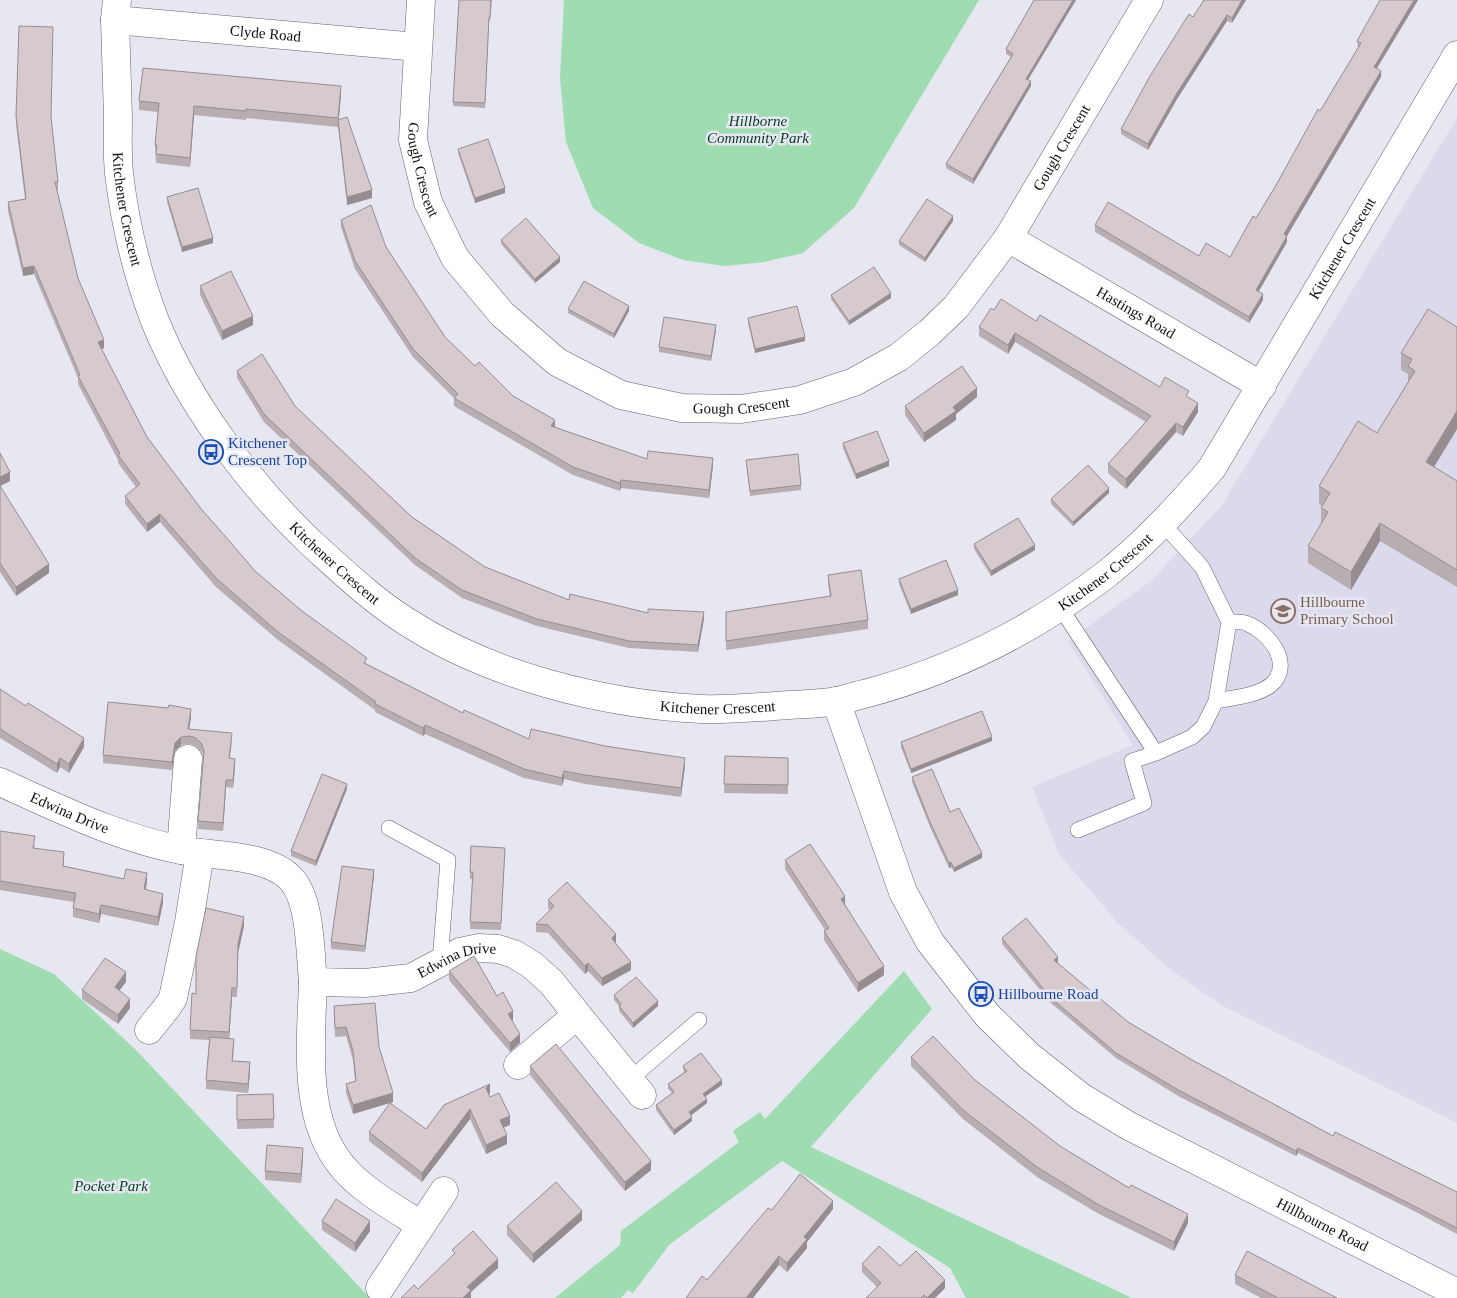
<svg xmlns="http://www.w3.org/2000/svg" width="1457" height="1298" viewBox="0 0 1457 1298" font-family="'Times New Roman',serif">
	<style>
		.built { fill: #dadaec }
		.green { fill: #9fdcb2 }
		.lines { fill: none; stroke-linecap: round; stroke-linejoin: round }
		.service-casing { stroke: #63636c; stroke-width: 16 }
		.minor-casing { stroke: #63636c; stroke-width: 29 }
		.service { stroke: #fff; stroke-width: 15 }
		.minor { stroke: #fff; stroke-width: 28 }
		.wall { fill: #b8aeb2 }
		.shaded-wall { fill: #968d91 }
		.building { fill: #d6cacf; stroke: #968d91 }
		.labels { text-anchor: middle; stroke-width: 5; stroke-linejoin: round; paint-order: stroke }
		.street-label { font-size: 15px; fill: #121215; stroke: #e6e7f1 }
		.park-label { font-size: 15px; font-style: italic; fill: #003e1f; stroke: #e6e7f1 }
		.transit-label { font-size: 15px; fill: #164399; stroke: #e6e7f1; text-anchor: start }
		.education-label { font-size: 15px; fill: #785e54; stroke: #e6e7f1; text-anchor: start }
	</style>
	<rect width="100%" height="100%" fill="#e6e7f1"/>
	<path class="built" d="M 1457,118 L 1457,1123 L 1221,1005 L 1167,967 L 1117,922 L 1059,854 L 1032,787 L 1133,745 L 1068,641 L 1151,581 L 1222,505 Z"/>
	<path class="green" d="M 564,0 L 979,0 L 854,208 L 803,253 L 764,262 L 725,266 L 683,260 L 639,243 L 593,208 L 566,142 L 560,78 Z
		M 0,949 L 54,974 L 135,1049 L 370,1298 L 0,1298 Z
		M 904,971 L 932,1009 L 811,1147 L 1132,1298 L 966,1298 L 950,1268 L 782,1161 L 669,1245 L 633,1293 L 628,1290 L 621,1298 L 555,1298 L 620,1245 L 621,1231 L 739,1142 L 733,1131 L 760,1112 L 765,1119 Z"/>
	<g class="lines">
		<defs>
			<path id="service" d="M 1060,607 L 1156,753
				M 1216,701 C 1234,697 1261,696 1274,682 C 1292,661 1268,632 1248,624 C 1243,621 1235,622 1229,622
				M 389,828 L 448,860 L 440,961
				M 1078,830 L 1144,803 L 1132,761 L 1156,753 L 1192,737 L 1203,727 L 1216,701 L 1229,622 L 1202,567 L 1163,524
				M 629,1080 L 699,1020"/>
			<g id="minor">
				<path id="s1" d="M 117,0 L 115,20 C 116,53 117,85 118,117 C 118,135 117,155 119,173 C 125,224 137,274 155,321 C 187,401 249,484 311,543 C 341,570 370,598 404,620 C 488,675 601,704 701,709 C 730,710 760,707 789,705 C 805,704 821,704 837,701 C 847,699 858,695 868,693 C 953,670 1034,629 1104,576 C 1145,544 1179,507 1212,468 L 1457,55"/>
				<path id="s2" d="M 421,0 L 413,140 L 428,202 L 455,258 L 502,314 L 557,362 L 621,395 L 682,408 L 741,409 L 800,400 L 854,382 L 899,357 L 930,332 L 956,307 L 1008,238 L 1149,0"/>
				<path id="s3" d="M 115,20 L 417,47"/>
				<path id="s4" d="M 1008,238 L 1262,386"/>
				<path id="s5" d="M 836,701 L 903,892 L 930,942 L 987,1015 L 1029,1056 L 1081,1097 L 1129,1126 L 1457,1293"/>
				<path id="s6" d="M 0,782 C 62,810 124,841 192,852 C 222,856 271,856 292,880 C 311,902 310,953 313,982 L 365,983 L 411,978 L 460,952 L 479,948 L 498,949 L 514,954 L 532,965 L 551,982 L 642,1095"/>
				<path d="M 181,850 L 188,759"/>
				<path d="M 313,982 C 311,1040 302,1119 342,1166 C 360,1189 396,1209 421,1225"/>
				<path d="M 149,1030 C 156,1020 168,1008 173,998 L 189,922 L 200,853"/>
				<path d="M 518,1065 L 577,1015"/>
				<path d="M 380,1288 L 444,1191"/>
			</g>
		</defs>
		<use href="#service" class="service-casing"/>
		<use href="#minor" class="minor-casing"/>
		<use href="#service" class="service"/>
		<use href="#minor" class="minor"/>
	</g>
	<path class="wall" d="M 459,0 L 492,0 L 490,21 L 489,21 L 485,108 L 453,106 Z
		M 1034,0 L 1076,0 L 1028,80 L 1031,86 L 973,184 L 946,168 L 946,164 L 1011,57 L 1006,54 L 1006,49 Z
		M 1246,0 L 1232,23 L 1227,21 L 1177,99 L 1148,150 L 1121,134 L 1121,129 L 1193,17 Z
		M 1418,0 L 1377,68 L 1381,77 L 1287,236 L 1287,242 L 1259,291 L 1263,300 L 1249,323 L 1095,232 L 1095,225 L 1199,256 L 1230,257 L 1256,218 L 1358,48 L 1357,41 Z
		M 19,26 L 51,118 L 58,182 L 58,190 L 57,190 L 78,278 L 104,348 L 101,349 L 147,437 L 202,510 L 255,571 L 302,611 L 367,664 L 463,713 L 529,739 L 685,766 L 681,797 L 585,784 L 564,779 L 562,786 L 524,778 L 425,734 L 423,736 L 375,712 L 375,710 L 278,640 L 216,587 L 160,522 L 147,532 L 125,504 L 125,496 L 136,487 L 118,463 L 118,460 L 78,384 L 78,378 L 34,274 L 23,276 L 8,211 L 8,202 L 25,199 L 16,124 Z
		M 341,95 L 339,119 L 372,198 L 347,205 L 338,127 L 246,118 L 246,120 L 194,115 L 190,167 L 156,163 L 155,145 L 158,112 L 139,110 L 139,101 Z
		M 458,149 L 505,193 L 475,203 L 458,153 Z
		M 167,197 L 213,243 L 182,252 L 167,202 Z
		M 341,220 L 386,247 L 445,337 L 475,366 L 513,396 L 555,427 L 647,459 L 713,466 L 709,498 L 621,488 L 620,491 L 573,475 L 454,406 L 454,398 L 413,357 L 355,269 L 341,227 Z
		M 953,221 L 925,262 L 899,245 L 899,241 Z
		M 501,240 L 560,262 L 535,283 L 501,244 Z
		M 200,286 L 253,325 L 222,340 L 200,295 Z
		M 831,295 L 891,298 L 849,325 L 831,299 Z
		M 568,309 L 629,311 L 614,338 L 568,313 Z
		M 994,310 L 1036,321 L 1160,387 L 1189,398 L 1198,412 L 1183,436 L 1176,432 L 1126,489 L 1108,473 L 1108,464 L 1146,422 L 1015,342 L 1008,354 L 979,336 L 979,327 Z
		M 748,318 L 805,341 L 755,353 L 748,323 Z
		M 1457,327 L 1457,429 L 1434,467 L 1457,481 L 1457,587 L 1380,541 L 1351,590 L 1308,563 L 1308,546 L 1321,524 L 1321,508 L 1322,506 L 1319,504 L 1319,486 L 1377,433 L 1408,382 L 1408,374 L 1401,370 L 1401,353 Z
		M 716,330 L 711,361 L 659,352 L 659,347 Z
		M 237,371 L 295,406 L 412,517 L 485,567 L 569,600 L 648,613 L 704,619 L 698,652 L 629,648 L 537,626 L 462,598 L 415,565 L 264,422 L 237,378 Z
		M 977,397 L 956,414 L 956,420 L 924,442 L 905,415 L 905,406 Z
		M 843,443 L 889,466 L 856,479 L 843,448 Z
		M 0,453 L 10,481 L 0,486 L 49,573 L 16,596 L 0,572 Z
		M 746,460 L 801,485 L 801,490 L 750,496 Z
		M 1109,493 L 1073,526 L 1051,504 L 1051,499 Z
		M 974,544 L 1035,550 L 991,576 L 974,549 Z
		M 828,575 L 868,620 L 868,629 L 726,650 L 726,612 L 830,597 L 828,584 Z
		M 899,579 L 958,595 L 911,614 L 899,584 Z
		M 0,689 L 84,747 L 69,773 L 60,767 L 57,773 L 0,738 Z
		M 191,717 L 189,729 L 232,741 L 230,758 L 235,767 L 233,788 L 226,787 L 223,831 L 198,829 L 203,758 L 202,752 L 196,746 L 190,744 L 181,745 L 175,751 L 172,770 L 103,763 L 103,755 Z
		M 992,741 L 911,773 L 901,747 L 901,742 Z
		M 725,756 L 788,758 L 788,794 L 724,793 Z
		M 912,777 L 950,812 L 982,858 L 954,872 L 951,867 L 949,868 L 930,827 L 912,782 Z
		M 347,789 L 316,866 L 291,856 L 291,851 Z
		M 0,831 L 35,845 L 34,848 L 64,862 L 64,866 L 124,879 L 147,882 L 145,890 L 163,903 L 158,926 L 101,914 L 99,923 L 73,917 L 73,908 L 74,902 L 0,890 Z
		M 505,848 L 501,930 L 470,929 L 472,879 L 470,879 L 470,872 Z
		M 785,860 L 845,904 L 884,975 L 858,992 L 824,940 L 824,931 L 825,930 L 785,869 Z
		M 374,876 L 365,952 L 331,949 L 331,942 Z
		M 548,900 L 616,942 L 615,943 L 631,970 L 602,986 L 588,971 L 585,974 L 548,933 L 536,932 L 536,924 L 550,910 L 548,908 Z
		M 244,926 L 238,953 L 237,997 L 232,997 L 229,1039 L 234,1048 L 233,1061 L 250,1071 L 248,1093 L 206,1089 L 206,1080 L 209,1040 L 190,1039 L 190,1030 L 196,994 Z
		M 1002,938 L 1058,963 L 1128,1022 L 1192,1060 L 1333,1136 L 1457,1192 L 1457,1234 L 1414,1211 L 1298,1153 L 1296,1156 L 1180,1097 L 1116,1058 L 1051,1003 L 1002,944 Z
		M 449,971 L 497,996 L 513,1020 L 512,1021 L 520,1043 L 510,1052 L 449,980 Z
		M 126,982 L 119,991 L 130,1008 L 118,1024 L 82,999 L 82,990 Z
		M 614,995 L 658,1006 L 633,1028 L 619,1011 L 619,1006 L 614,1000 Z
		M 334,1006 L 379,1047 L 393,1102 L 353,1114 L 346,1093 L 346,1084 L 355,1081 L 353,1060 L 346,1036 L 335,1037 Z
		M 911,1057 L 975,1080 L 1060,1146 L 1188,1223 L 1174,1251 L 1099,1214 L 1037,1177 L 963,1119 L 911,1066 Z
		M 530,1066 L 651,1170 L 625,1191 L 530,1075 Z
		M 683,1066 L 722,1085 L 706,1096 L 707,1103 L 691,1115 L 692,1121 L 674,1135 L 656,1110 L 656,1105 L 672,1093 L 668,1089 L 668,1084 L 684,1072 L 683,1070 Z
		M 490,1093 L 489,1094 L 490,1097 L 510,1125 L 504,1127 L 507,1144 L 486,1154 L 470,1119 L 422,1182 L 369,1141 L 369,1132 L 426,1129 Z
		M 273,1094 L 274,1128 L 237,1129 L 237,1095 Z
		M 303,1157 L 301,1183 L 265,1180 L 265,1171 Z
		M 833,1209 L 807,1242 L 807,1248 L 787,1272 L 779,1265 L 707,1280 Z
		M 582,1220 L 533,1263 L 507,1235 L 507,1226 Z
		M 322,1221 L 370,1231 L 355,1252 L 322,1230 Z
		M 862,1264 L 900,1266 L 945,1288 L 935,1298 L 866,1298 L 877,1287 L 862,1272 Z
		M 1235,1275 L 1337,1298 L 1261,1298 L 1235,1284 Z"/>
	<path class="shaded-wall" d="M 1073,0 L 1076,0 L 1026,83 L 1026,79 Z
		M 1242,0 L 1246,0 L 1232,23 L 1232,18 Z
		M 1414,0 L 1418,0 L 1374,73 L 1374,67 Z
		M 1227,15 L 1227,21 L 1177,99 L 1148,150 L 1148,144 L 1177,93 Z
		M 1381,71 L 1381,77 L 1284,241 L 1284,234 Z
		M 1031,81 L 1031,86 L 973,184 L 973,179 Z
		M 341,86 L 341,95 L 338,124 L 338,118 Z
		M 194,106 L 194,115 L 190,167 L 190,158 Z
		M 505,188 L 505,193 L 475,203 L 475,198 Z
		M 372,190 L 372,198 L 347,205 L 347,197 Z
		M 953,216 L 953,221 L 925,262 L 925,258 Z
		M 1287,236 L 1287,242 L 1256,296 L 1256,290 Z
		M 213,238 L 213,243 L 182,252 L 182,247 Z
		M 560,257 L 560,262 L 535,283 L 535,279 Z
		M 34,266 L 34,274 L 23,276 L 23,268 Z
		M 891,293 L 891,298 L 849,325 L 849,321 Z
		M 1263,294 L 1263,300 L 1249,323 L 1249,317 Z
		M 629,306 L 629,311 L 614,338 L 614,334 Z
		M 253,316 L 253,325 L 222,340 L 222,331 Z
		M 716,325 L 716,330 L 711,361 L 711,356 Z
		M 1015,333 L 1015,342 L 1008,354 L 1008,345 Z
		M 805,337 L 805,341 L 755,353 L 755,349 Z
		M 104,340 L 104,348 L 98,351 L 98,342 Z
		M 977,388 L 977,397 L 956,414 L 956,420 L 924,442 L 924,433 L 953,407 Z
		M 1198,403 L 1198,412 L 1183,436 L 1183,427 Z
		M 1457,411 L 1457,429 L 1426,480 L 1426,462 Z
		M 555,420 L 555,428 L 551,426 Z
		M 1176,423 L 1176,432 L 1126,489 L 1126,479 Z
		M 713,458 L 713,466 L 709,498 L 709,490 Z
		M 889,461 L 889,466 L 856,479 L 856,474 Z
		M 10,472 L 10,481 L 0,486 L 0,477 Z
		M 621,480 L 621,488 L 620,491 L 620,483 Z
		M 1109,488 L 1109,493 L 1073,526 L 1073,522 Z
		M 160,514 L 160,522 L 147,532 L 147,524 Z
		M 1380,523 L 1380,541 L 1351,590 L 1351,572 Z
		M 1035,545 L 1035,550 L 991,576 L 991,571 Z
		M 49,564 L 49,573 L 16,596 L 16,587 Z
		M 958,590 L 958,595 L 911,614 L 911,609 Z
		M 704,612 L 704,619 L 698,652 L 698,645 Z
		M 191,709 L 191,717 L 188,737 L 188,729 Z
		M 425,725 L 425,734 L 423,736 L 423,728 Z
		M 181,737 L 181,745 L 175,751 L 172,770 L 172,762 L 175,743 Z
		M 992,737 L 992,741 L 911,773 L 911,769 Z
		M 84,738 L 84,747 L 69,773 L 69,764 Z
		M 60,758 L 60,767 L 57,773 L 57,764 Z
		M 685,758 L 685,766 L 681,797 L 681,788 Z
		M 235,759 L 235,767 L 233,788 L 233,780 Z
		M 564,771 L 564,779 L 562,786 L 562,778 Z
		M 226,780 L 226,787 L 223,831 L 223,823 Z
		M 347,784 L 347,789 L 316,866 L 316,861 Z
		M 982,853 L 982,858 L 954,872 L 954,868 Z
		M 951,862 L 951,867 L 949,868 L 949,863 Z
		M 374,870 L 374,876 L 365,952 L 365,946 Z
		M 147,873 L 147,882 L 144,899 L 144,889 Z
		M 163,894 L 163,903 L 158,926 L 158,917 Z
		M 845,896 L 845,905 L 841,899 Z
		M 101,905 L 101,914 L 99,923 L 99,914 Z
		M 244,917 L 244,926 L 238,953 L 237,997 L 238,944 Z
		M 616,934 L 616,942 L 612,946 L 612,938 Z
		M 1058,957 L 1058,963 L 1054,966 L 1054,960 Z
		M 631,962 L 631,970 L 602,986 L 602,978 Z
		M 588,963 L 588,971 L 585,974 L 585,966 Z
		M 884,966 L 884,975 L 858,992 L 858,983 Z
		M 126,972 L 126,982 L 115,996 L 115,987 Z
		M 232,988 L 232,997 L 229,1041 L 229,1032 Z
		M 130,999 L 130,1008 L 118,1024 L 118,1015 Z
		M 658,1001 L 658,1006 L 633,1028 L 633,1023 Z
		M 513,1011 L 513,1020 L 508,1023 L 508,1014 Z
		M 520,1034 L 520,1043 L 510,1052 L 510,1043 Z
		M 250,1062 L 250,1071 L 248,1093 L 248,1084 Z
		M 722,1080 L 722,1085 L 703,1098 L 703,1094 Z
		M 490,1084 L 490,1093 L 486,1097 L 486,1088 Z
		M 393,1093 L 393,1102 L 353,1114 L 353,1105 Z
		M 707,1099 L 707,1103 L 689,1117 L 689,1112 Z
		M 470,1109 L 470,1119 L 422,1182 L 422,1173 Z
		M 510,1116 L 510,1125 L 500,1129 L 500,1120 Z
		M 692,1117 L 692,1121 L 674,1135 L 674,1130 Z
		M 507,1135 L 507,1144 L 486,1154 L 486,1145 Z
		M 303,1148 L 303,1157 L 301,1183 L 301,1174 Z
		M 1298,1148 L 1298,1153 L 1296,1156 L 1296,1151 Z
		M 651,1161 L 651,1170 L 625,1191 L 625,1182 Z
		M 833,1201 L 833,1209 L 807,1242 L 807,1248 L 787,1272 L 787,1263 L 804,1237 Z
		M 582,1211 L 582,1220 L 533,1263 L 533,1254 Z
		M 1188,1214 L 1188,1223 L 1174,1251 L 1174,1242 Z
		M 370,1221 L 370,1231 L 355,1252 L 355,1243 Z
		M 779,1256 L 779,1265 L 753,1298 L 746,1298 Z
		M 498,1259 L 498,1268 L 471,1292 L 471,1298 L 463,1298 L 467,1287 Z
		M 945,1280 L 945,1288 L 935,1298 L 927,1298 Z"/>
	<path class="building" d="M 459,0 L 491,0 L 490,17 L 489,17 L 485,103 L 453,102 Z
		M 1034,0 L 1073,0 L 1026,79 L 1031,81 L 973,179 L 946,164 L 1013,54 L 1006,49 Z
		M 1204,0 L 1242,0 L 1232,18 L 1227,15 L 1177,93 L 1148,144 L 1121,129 L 1150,76 L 1189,14 L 1193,17 Z
		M 1380,0 L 1414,0 L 1374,67 L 1381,71 L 1284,234 L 1287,236 L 1256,290 L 1263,294 L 1249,317 L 1095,225 L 1108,202 L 1199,256 L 1206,243 L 1230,257 L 1253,216 L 1256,218 L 1275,187 L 1318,109 L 1320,111 L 1361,43 L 1357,41 Z
		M 19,26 L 53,27 L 51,117 L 58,182 L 55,182 L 78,278 L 104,340 L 98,342 L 147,437 L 202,510 L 219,529 L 255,571 L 302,611 L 367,658 L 364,663 L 463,713 L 464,710 L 529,739 L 531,729 L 605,746 L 685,758 L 681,788 L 585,775 L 564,771 L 562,778 L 524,769 L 425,725 L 423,728 L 375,704 L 376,702 L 278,632 L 216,578 L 160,514 L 147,524 L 125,496 L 140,484 L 118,455 L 120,454 L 78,376 L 80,375 L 34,266 L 23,268 L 8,202 L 26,199 L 16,116 Z
		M 143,68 L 341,86 L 338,118 L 246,109 L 246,111 L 194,106 L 190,158 L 156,154 L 157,145 L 155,145 L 159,103 L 139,101 Z
		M 347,117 L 372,190 L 347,197 L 338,120 Z
		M 488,139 L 505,188 L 475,198 L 458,149 Z
		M 198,188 L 213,238 L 182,247 L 167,197 Z
		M 927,199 L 953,216 L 925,258 L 899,241 Z
		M 371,205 L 386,247 L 445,337 L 475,366 L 479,362 L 513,396 L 555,420 L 551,426 L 647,459 L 648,451 L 713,458 L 709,490 L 621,480 L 620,483 L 573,467 L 454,398 L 458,394 L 413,349 L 355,261 L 341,220 Z
		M 526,218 L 560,257 L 535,279 L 501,240 Z
		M 874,267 L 891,293 L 849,321 L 831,295 Z
		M 231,271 L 253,316 L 222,331 L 200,286 Z
		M 584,281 L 629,306 L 614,334 L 568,309 Z
		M 1001,299 L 1036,321 L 1040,315 L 1160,387 L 1165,377 L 1189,391 L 1186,396 L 1198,403 L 1183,427 L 1176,423 L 1126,479 L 1108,464 L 1151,416 L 1015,333 L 1008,345 L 979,327 L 991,308 L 994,310 Z
		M 797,306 L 805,337 L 755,349 L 748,318 Z
		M 1428,309 L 1457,327 L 1457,411 L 1426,462 L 1457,481 L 1457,570 L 1380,523 L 1351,572 L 1308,546 L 1328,512 L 1321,508 L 1330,493 L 1319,486 L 1358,421 L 1377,433 L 1415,371 L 1408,366 L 1412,359 L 1401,353 Z
		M 664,317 L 716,325 L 711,356 L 659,347 Z
		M 262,354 L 295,406 L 381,488 L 412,517 L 485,567 L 569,600 L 570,594 L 648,613 L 648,609 L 704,612 L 698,645 L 629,641 L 537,619 L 462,590 L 415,558 L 264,414 L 237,371 Z
		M 962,366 L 977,388 L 953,407 L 956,411 L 924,433 L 905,406 Z
		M 877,431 L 889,461 L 856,474 L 843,443 Z
		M 0,453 L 10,472 L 0,477 Z
		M 798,454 L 801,485 L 750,491 L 746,460 Z
		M 1088,465 L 1109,488 L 1073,522 L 1051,499 Z
		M 0,486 L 49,564 L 16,587 L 0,563 Z
		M 1018,518 L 1035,545 L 991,571 L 974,544 Z
		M 946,560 L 958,590 L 911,609 L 899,579 Z
		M 861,570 L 868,620 L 726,641 L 726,612 L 831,596 L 828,575 Z
		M 0,689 L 26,706 L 28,703 L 84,738 L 69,764 L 60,758 L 57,764 L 0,729 Z
		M 108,702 L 168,708 L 169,705 L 191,709 L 188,729 L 232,733 L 229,758 L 235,759 L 233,780 L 226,780 L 223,823 L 198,821 L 204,752 L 202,744 L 196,738 L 190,736 L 181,737 L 175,743 L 172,762 L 103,755 Z
		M 982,711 L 992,737 L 911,769 L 901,742 Z
		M 725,756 L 788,758 L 788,785 L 724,784 Z
		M 932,769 L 950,812 L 959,808 L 982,853 L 954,868 L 951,862 L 949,863 L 930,822 L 912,777 Z
		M 322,774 L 347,784 L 316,861 L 291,851 Z
		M 0,831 L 35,836 L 33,848 L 64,852 L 63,866 L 124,879 L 126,869 L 147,873 L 144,889 L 163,894 L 158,917 L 101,905 L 99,914 L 73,908 L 76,893 L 0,881 Z
		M 810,844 L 845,896 L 841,899 L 884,966 L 858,983 L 824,931 L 829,928 L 785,860 Z
		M 471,846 L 505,848 L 501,923 L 470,922 L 473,872 L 470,872 Z
		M 342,866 L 374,870 L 365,946 L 331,942 Z
		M 567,882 L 616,934 L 612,938 L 613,940 L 631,962 L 602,978 L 588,963 L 585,966 L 548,925 L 536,924 L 554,906 L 548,900 Z
		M 206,908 L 244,917 L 238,944 L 237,988 L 232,988 L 229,1032 L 190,1030 L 192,993 L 196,994 L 196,956 Z
		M 1026,918 L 1058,957 L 1054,960 L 1128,1022 L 1192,1060 L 1333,1136 L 1335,1132 L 1457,1192 L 1457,1228 L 1414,1206 L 1298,1148 L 1296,1151 L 1180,1091 L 1116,1053 L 1051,998 L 1002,938 Z
		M 474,956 L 497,996 L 503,992 L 513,1011 L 508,1014 L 520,1034 L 510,1043 L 449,971 Z
		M 105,958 L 126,972 L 115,987 L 130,999 L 118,1015 L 82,990 Z
		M 636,977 L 658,1001 L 633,1023 L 619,1006 L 621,1004 L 614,995 Z
		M 375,1003 L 379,1047 L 393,1093 L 353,1105 L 346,1084 L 356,1081 L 353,1051 L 346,1027 L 335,1028 L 334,1006 Z
		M 933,1036 L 975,1080 L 1060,1146 L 1129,1188 L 1131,1185 L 1188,1214 L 1174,1242 L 1099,1205 L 1037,1167 L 963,1110 L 911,1057 Z
		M 210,1037 L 234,1039 L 232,1061 L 250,1062 L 248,1084 L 206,1080 Z
		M 556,1044 L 651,1161 L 625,1182 L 530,1066 Z
		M 701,1053 L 722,1080 L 703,1094 L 707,1099 L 689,1112 L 692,1117 L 674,1130 L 656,1105 L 674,1092 L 668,1084 L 687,1071 L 683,1066 Z
		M 490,1084 L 486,1088 L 490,1097 L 499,1093 L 510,1116 L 500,1120 L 507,1135 L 486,1145 L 470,1109 L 422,1173 L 369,1132 L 390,1103 L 426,1129 L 444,1105 Z
		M 273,1094 L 274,1119 L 237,1120 L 237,1095 Z
		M 267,1145 L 303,1148 L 301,1174 L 265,1171 Z
		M 800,1174 L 833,1201 L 804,1237 L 807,1239 L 787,1263 L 779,1256 L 746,1298 L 686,1298 L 702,1276 L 707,1280 L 768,1208 L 772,1210 Z
		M 556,1182 L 582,1211 L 533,1254 L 507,1226 Z
		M 336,1199 L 370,1221 L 355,1243 L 322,1221 Z
		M 473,1231 L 498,1259 L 467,1287 L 471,1290 L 463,1298 L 401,1298 L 414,1285 L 418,1289 L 455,1253 L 452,1250 Z
		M 879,1246 L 900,1266 L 916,1251 L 945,1280 L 927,1298 L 924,1295 L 921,1298 L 866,1298 L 881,1283 L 862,1264 Z
		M 1247,1251 L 1337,1298 L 1278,1298 L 1235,1275 Z"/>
	<defs>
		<symbol id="bus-ring" viewBox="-11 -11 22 22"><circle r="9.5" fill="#e6e7f1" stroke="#1a4fb4" stroke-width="1.5"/><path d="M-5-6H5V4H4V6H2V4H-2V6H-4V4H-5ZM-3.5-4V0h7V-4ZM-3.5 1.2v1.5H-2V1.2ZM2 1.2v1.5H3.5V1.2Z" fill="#1a4fb4"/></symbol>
		<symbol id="school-ring" viewBox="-11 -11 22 22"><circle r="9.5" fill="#e6e7f1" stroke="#8d6e63" stroke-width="1.5"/><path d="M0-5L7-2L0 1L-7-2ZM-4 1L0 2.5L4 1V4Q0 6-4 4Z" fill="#8d6e63"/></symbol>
	</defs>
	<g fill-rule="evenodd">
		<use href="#bus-ring" x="197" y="438" width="28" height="28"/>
		<use href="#school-ring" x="1269" y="597" width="28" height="28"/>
		<use href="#bus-ring" x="967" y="980" width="28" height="28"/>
	</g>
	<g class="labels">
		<g class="street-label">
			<text dy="5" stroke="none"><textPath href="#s3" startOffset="151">Clyde Road</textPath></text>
			<text dy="5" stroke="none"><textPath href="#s2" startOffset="1041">Gough Crescent</textPath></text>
			<text dy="5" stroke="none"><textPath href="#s2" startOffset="171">Gough Crescent</textPath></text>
			<text dy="5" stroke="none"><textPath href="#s1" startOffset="210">Kitchener Crescent</textPath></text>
			<text dy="5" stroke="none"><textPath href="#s1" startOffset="1875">Kitchener Crescent</textPath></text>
			<text dy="5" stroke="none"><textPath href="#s4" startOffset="148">Hastings Road</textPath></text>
			<text dy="5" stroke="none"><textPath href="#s2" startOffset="606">Gough Crescent</textPath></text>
			<text dy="5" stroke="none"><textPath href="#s1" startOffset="630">Kitchener Crescent</textPath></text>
			<text dy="5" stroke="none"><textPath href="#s1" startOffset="1470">Kitchener Crescent</textPath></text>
			<text dy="5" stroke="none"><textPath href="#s1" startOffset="1050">Kitchener Crescent</textPath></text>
			<text dy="5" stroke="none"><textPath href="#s6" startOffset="76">Edwina Drive</textPath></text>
			<text dy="5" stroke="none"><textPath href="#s6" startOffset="565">Edwina Drive</textPath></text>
			<text dy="5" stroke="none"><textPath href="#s5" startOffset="750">Hillbourne Road</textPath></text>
		</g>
		<g class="park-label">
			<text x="758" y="126">Hillborne<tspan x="758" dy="17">Community Park</tspan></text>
			<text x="111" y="1191">Pocket Park</text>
		</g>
		<g class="transit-label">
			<text x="228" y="448">Kitchener<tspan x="228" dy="17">Crescent Top</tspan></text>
			<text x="998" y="999">Hillbourne Road</text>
		</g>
		<g class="education-label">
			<text x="1300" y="607">Hillbourne<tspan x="1300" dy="17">Primary School</tspan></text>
		</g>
	</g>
</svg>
